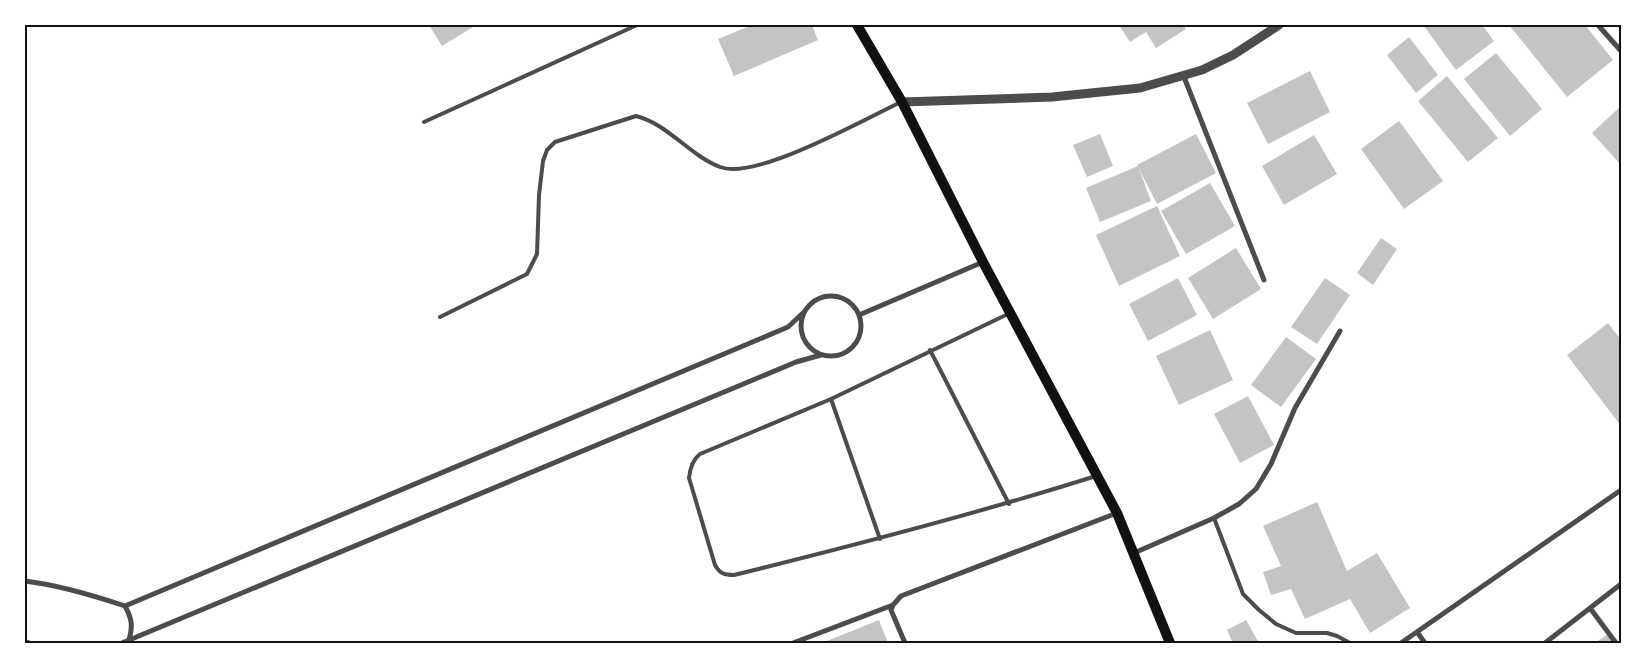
<svg xmlns="http://www.w3.org/2000/svg" width="1646" height="668" viewBox="0 0 1646 668" font-family="Ubuntu,sans-serif">
	<style>
		.building { fill: #c4c4c4 }
		.lines { fill: none; stroke-linecap: round; stroke-linejoin: round }
		.service { stroke: #4c4c4c; stroke-width: 4 }
		.minor { stroke: #4c4c4c; stroke-width: 5 }
		.tertiary { stroke: #4c4c4c; stroke-width: 9 }
		.secondary { stroke: #111; stroke-width: 10 }
		.neatline { fill: none; stroke: #111; stroke-width: 2 }
	</style>
	<rect width="100%" height="100%" fill="#fff"/>
	<path class="building" d="M 429,25 L 476,25 L 442,46 Z
		M 752,25 L 812,25 L 818,40 L 734,76 L 718,39 Z
		M 1119,25 L 1183,25 L 1186,29 L 1156,48 L 1146,32 L 1130,42 Z
		M 1423,25 L 1482,25 L 1494,41 L 1456,70 Z
		M 1509,25 L 1585,25 L 1613,60 L 1567,97 Z
		M 1409,37 L 1438,75 L 1416,93 L 1387,55 Z
		M 1496,53 L 1542,109 L 1510,136 L 1464,79 Z
		M 1310,71 L 1330,112 L 1268,144 L 1247,103 Z
		M 1447,76 L 1498,138 L 1468,162 L 1418,101 Z
		M 1621,106 L 1621,165 L 1592,133 Z
		M 1399,121 L 1443,181 L 1404,209 L 1361,149 Z
		M 1100,134 L 1113,166 L 1087,177 L 1073,145 Z
		M 1196,134 L 1216,173 L 1157,204 L 1137,165 Z
		M 1314,135 L 1337,174 L 1284,205 L 1262,166 Z
		M 1138,166 L 1151,201 L 1100,222 L 1086,188 Z
		M 1210,183 L 1235,226 L 1186,254 L 1161,211 Z
		M 1157,206 L 1180,256 L 1119,286 L 1096,235 Z
		M 1381,238 L 1397,249 L 1373,285 L 1357,273 Z
		M 1236,248 L 1261,289 L 1213,319 L 1188,278 Z
		M 1178,278 L 1197,315 L 1148,341 L 1129,304 Z
		M 1325,278 L 1350,295 L 1317,344 L 1291,327 Z
		M 1608,323 L 1621,340 L 1621,426 L 1567,355 Z
		M 1210,330 L 1233,380 L 1179,405 L 1156,356 Z
		M 1286,337 L 1316,359 L 1281,407 L 1251,385 Z
		M 1248,396 L 1274,445 L 1240,463 L 1214,414 Z
		M 1317,502 L 1347,571 L 1377,553 L 1410,608 L 1370,633 L 1350,599 L 1305,619 L 1291,589 L 1271,595 L 1263,572 L 1281,566 L 1263,526 Z
		M 879,620 L 888,643 L 822,643 Z
		M 1246,620 L 1259,643 L 1233,643 L 1227,630 Z
		M 1608,634 L 1614,643 L 1595,643 Z"/>
	<g class="lines">
		<path class="service" d="M 424,122 L 637,25
			M 1008,314 L 831,399 L 700,454 C 692,460 690,469 689,478 L 715,565 C 720,574 725,575 734,575 C 856,545 976,514 1096,476
			M 440,317 L 527,274 L 537,254 L 539,195 L 543,161 L 547,150 L 555,142 L 636,116 C 668,124 689,155 720,167 C 755,181 865,119 901,102
			M 930,350 L 1009,504
			M 831,399 L 880,539
			M 1214,518 L 1243,594 L 1259,610 L 1276,624 L 1296,633 L 1327,633 L 1337,636 L 1350,643"/>
		<path class="minor" d="M 1598,25 L 1621,51
			M 1184,77 L 1264,280
			M801 326a30 30 0 1 1 60 0a30 30 0 1 1-60 0Z
			M 859,315 L 983,262
			M 1134,553 L 1214,518 L 1239,504 L 1256,489 L 1271,464 L 1295,408 L 1340,331
			M 25,581 C 59,585 92,595 125,606 L 788,327 L 804,312
			M 125,606 C 132,619 133,626 129,640
			M 1590,608 L 1616,643
			M 1417,632 L 1425,643
			M 25,642 L 29,643
			M 122,643 L 796,362 L 821,355
			M 793,643 L 893,605
			M 905,643 L 891,610 L 893,605 L 901,596 L 1117,513
			M 1401,643 L 1621,490
			M 1545,643 L 1621,584"/>
		<path class="tertiary" d="M 902,102 L 1052,97 L 1140,88 L 1202,70 L 1233,55 L 1279,25"/>
		<path class="secondary" d="M 857,25 L 902,102 L 983,262 L 1117,513 L 1170,643"/>
	</g>
	<rect width="1646" height="668" fill="none" stroke="#ffffff" stroke-width="52"/>
	<rect x="26" y="26" width="1594" height="616" class="neatline"/>
</svg>
